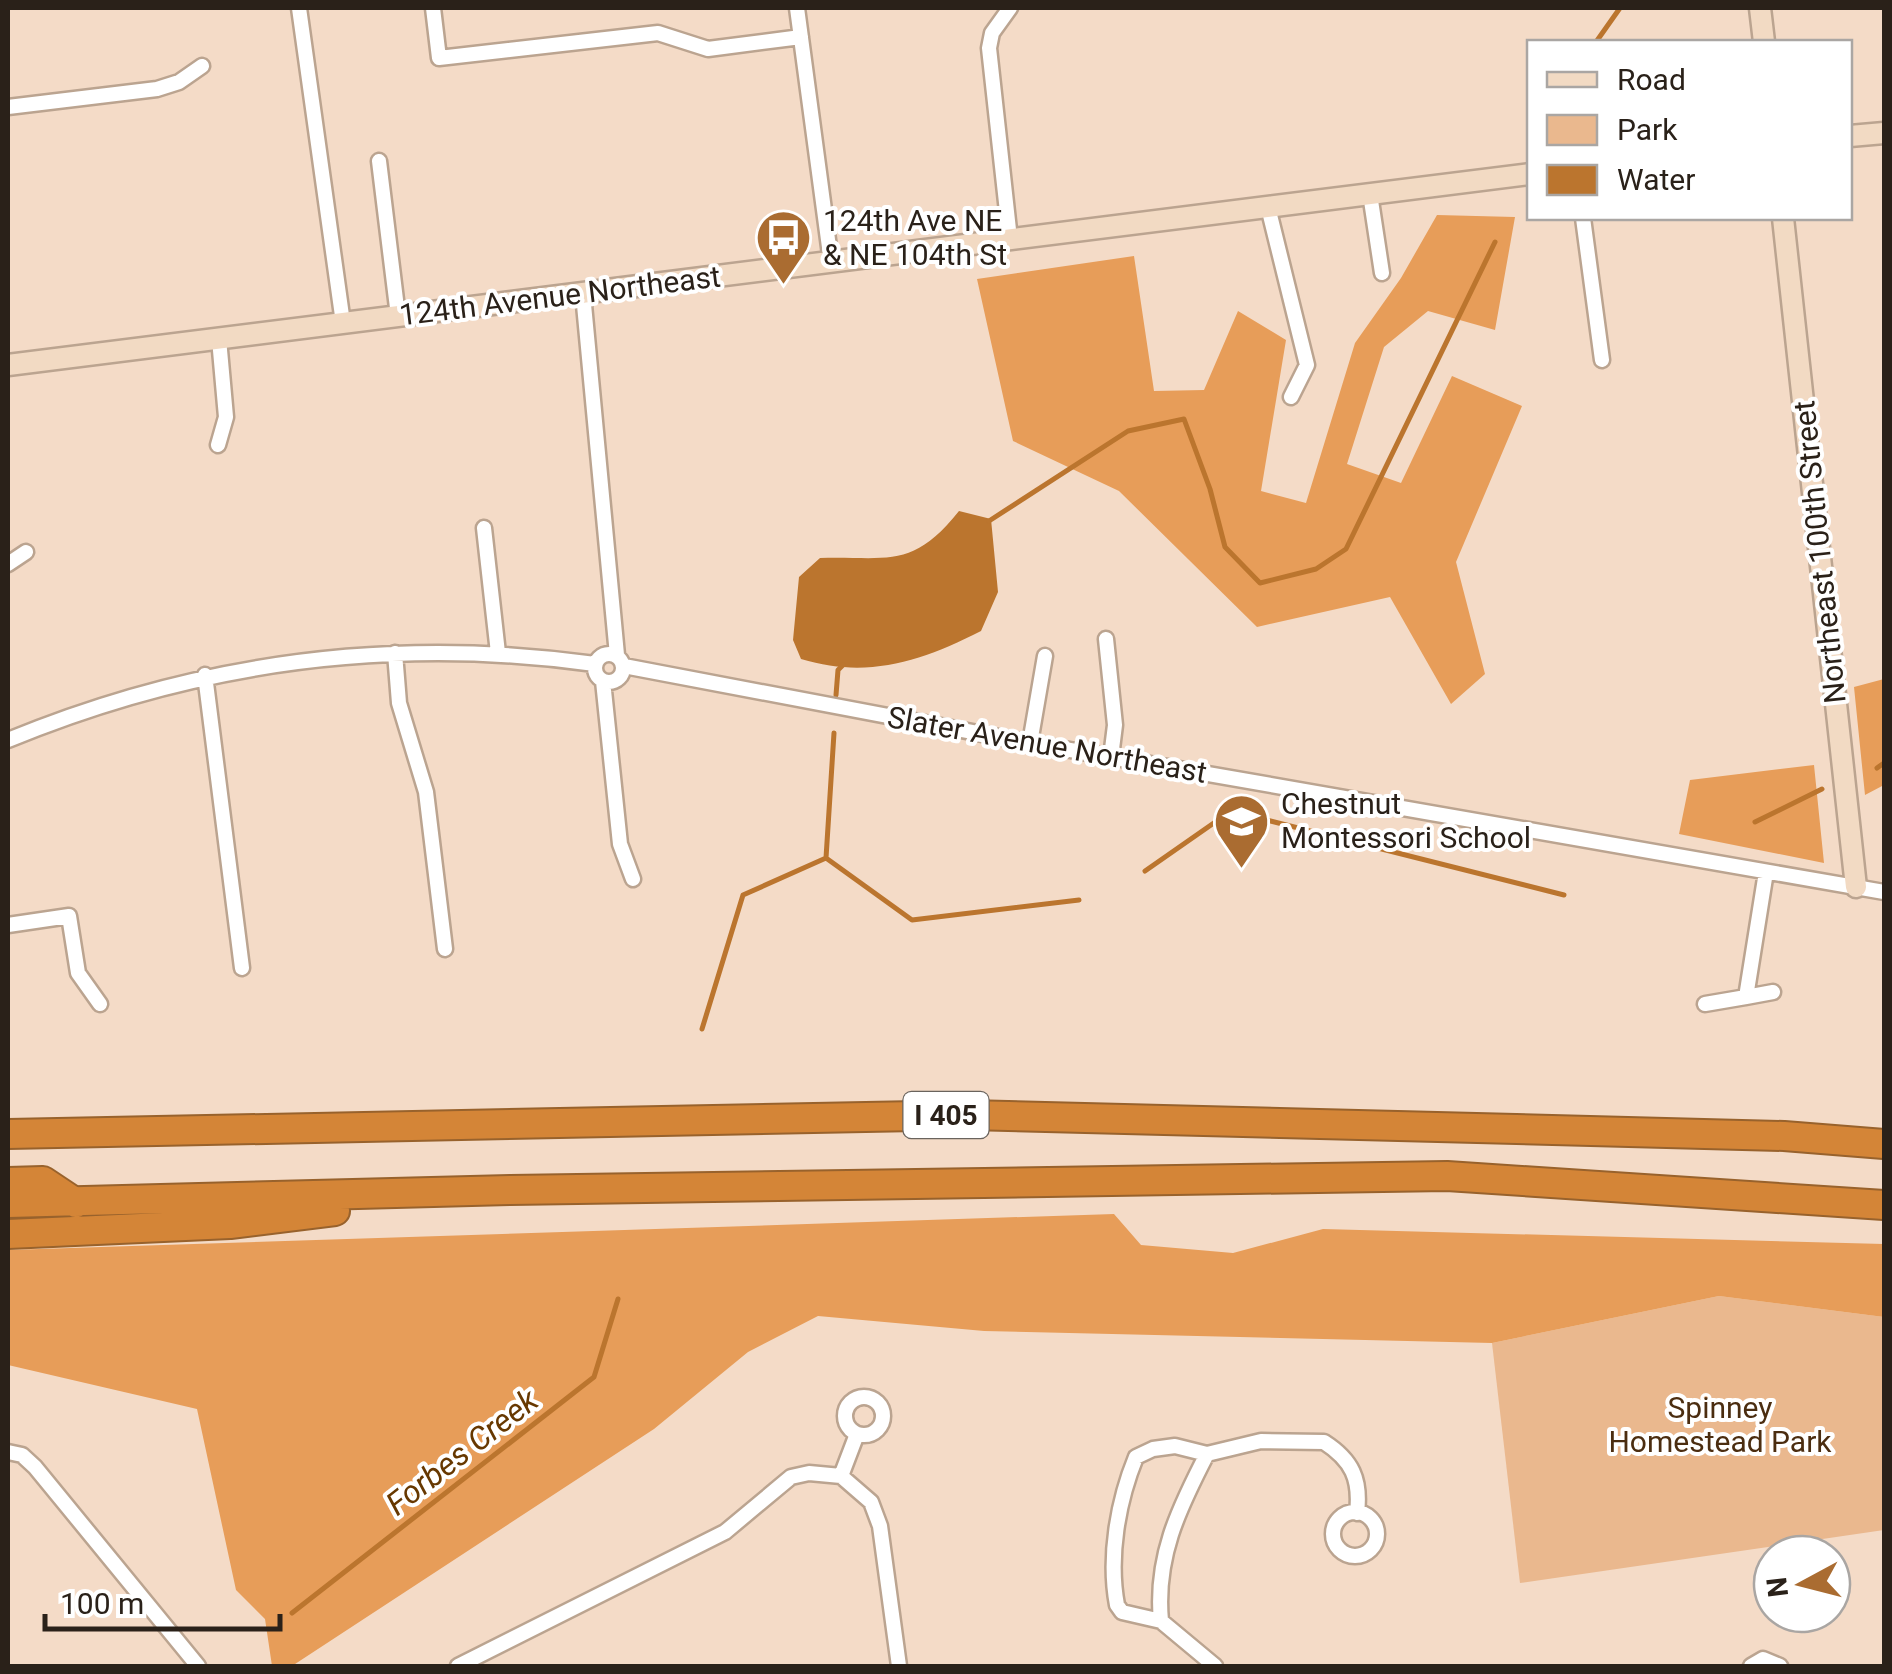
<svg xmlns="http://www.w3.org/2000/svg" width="1892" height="1674" viewBox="0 0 1892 1674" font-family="Roboto,sans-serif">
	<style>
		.green { fill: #eab88e }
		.forest { fill: #e79d59 }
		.water { fill: #bb752e }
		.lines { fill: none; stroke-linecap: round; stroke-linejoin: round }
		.stream { stroke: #bb752e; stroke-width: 5 }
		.street-casing { stroke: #bba490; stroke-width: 19 }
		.secondary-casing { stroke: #bba490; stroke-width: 25 }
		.highway-casing { stroke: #98622c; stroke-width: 32 }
		.street { stroke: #fff; stroke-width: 14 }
		.secondary { stroke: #f2dac3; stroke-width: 20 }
		.highway { stroke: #d48537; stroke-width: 28 }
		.labels { text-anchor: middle; stroke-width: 8; stroke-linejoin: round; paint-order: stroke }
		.shield { fill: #fff; stroke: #6a645e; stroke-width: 2.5 }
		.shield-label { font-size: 28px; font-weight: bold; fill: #2a2119 }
		.poi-label { font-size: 30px; fill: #2a2119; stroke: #fff; text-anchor: start }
		.street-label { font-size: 30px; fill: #2a2119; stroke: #fff }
		.park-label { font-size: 30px; fill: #4b2d10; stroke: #fff }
		.water-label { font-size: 32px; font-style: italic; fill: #673800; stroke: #fff }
	</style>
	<rect width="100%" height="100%" fill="#f4dbc7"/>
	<path class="green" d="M 1719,1296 L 1884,1317 L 1884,1530 L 1520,1583 L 1492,1343 Z"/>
	<path class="forest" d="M 1437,215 L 1515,217 L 1495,330 L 1428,311 L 1384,347 L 1347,464 L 1401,483 L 1452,376 L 1522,406 L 1456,562 L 1485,674 L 1451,704 L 1390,597 L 1257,627 L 1119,491 L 1013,441 L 977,279 L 1134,256 L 1154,391 L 1204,390 L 1238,311 L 1286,340 L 1261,491 L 1306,503 L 1355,343 L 1401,278 Z
		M 1884,679 L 1884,785 L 1865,795 L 1854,687 Z
		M 1814,765 L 1824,863 L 1679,834 L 1690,780 Z
		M 1114,1214 L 1141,1245 L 1233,1253 L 1323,1229 L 1884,1244 L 1884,1317 L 1719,1296 L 1492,1343 L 984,1331 L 818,1316 L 748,1352 L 654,1429 L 292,1666 L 272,1666 L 265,1619 L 236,1590 L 197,1409 L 8,1365 L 8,1250 Z"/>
	<path class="water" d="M 959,511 L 991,519 L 998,592 L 981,631 C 920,662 867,679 801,659 L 793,640 L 799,577 L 820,558 C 888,556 912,570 959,511 Z"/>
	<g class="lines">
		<path class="stream" d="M 1596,42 L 1620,8
			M 989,521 L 1128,431 L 1184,419 L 1210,489 L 1225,547 L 1260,583 L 1316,569 L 1346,549 L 1495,242
			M 836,695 L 838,670 L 843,665
			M 1877,768 L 1884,763
			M 1755,822 L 1822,789
			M 826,858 L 834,733
			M 1145,871 L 1231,811 L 1564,895
			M 702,1029 L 743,895 L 826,858 L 912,920 L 1079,900
			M 292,1613 L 594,1377 L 618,1299"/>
		<defs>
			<path id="street" d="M 299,8 L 343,323
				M 433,8 L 439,58 L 658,33 L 708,49 L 801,37
				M 797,8 L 831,262
				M 1010,8 L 992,33 L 989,48 L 1010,239
				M 8,107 L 157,89 L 179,82 L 202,66
				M 379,161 L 398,316
				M 1370,194 L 1382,273
				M 1268,207 L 1307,365 L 1291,397
				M 1583,218 L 1602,360
				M 583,294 L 617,655
				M 218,445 L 226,417 L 219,339
				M 484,528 L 498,653
				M 8,564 L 26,552
				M 1106,639 L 1115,725 L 1111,757
				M 395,653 L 399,703 L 426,792 L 445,949
				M595 668a14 14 0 1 1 28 0a14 14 0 1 1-28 0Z
				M 624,666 L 1030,743 L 1884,892
				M 205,675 L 242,968
				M 603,681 L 620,844 L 633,879
				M 8,740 C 197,662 393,636 595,664
				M 1030,743 L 1045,656
				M 8,925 L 69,916 L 78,973 L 100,1004
				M 1746,997 L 1773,992
				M 1705,1004 L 1746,997 L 1766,872
				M845 1416a19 19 0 1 1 38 0a19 19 0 1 1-38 0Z
				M 857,1434 L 841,1476 L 871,1502 L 880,1526 L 899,1666
				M 8,1452 L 22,1455 L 35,1467 L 198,1666
				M1333 1534a22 22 0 1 1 44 0a22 22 0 1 1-44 0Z
				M 1161,1621 C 1155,1558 1178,1510 1207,1454
				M 458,1666 L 725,1532 L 791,1477 L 809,1473 L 841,1476
				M 1215,1666 L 1161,1621 L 1122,1612 L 1117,1605 C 1108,1557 1118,1501 1136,1457 L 1153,1449 L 1175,1446 L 1207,1454 L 1261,1441 L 1324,1442 C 1352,1460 1361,1479 1357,1513
				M 1751,1666 L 1763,1659 L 1780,1666"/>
			<path id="secondary" d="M 1760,8 L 1764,42
				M 1850,136 L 1884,133
				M 1783,218 L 1856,887
				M 8,365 L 1530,174"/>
			<path id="highway" d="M 8,1134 L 969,1115 L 1784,1136 L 1884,1144
				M 8,1182 L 43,1181 L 76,1203
				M 8,1203 L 510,1190 L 1447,1176 L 1884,1205
				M 8,1234 L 230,1224 L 335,1211"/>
		</defs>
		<use href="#street" class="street-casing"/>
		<use href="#secondary" class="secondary-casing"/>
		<use href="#highway" class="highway-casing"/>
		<use href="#street" class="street"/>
		<use href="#secondary" class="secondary"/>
		<use href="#highway" class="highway"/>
	</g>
	<defs>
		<symbol id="bus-pin" viewBox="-11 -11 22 30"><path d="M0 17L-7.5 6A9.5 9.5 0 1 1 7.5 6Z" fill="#aa6c31" stroke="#fff"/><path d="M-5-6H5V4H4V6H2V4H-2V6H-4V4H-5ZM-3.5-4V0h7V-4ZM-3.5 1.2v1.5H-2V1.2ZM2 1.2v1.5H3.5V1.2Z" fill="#fff"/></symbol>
		<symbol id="school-pin" viewBox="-11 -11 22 30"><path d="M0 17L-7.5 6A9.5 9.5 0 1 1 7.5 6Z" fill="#aa6c31" stroke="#fff"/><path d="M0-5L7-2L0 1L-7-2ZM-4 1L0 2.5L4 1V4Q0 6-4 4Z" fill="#fff"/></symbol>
	</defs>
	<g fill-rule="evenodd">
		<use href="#bus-pin" x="752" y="206" width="63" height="86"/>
		<use href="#school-pin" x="1210" y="790" width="63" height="86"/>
	</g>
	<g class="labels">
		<rect class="shield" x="903.5" y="1092" width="85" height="46" rx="8"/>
		<g class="shield-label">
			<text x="946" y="1125">I 405</text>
		</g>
		<g class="poi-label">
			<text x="823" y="231">124th Ave NE<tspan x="823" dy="34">&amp; NE 104th St</tspan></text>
			<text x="1281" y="814">Chestnut<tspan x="1281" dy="34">Montessori School</tspan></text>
		</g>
		<g class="street-label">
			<text transform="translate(560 296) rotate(-7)" y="10">124th Avenue Northeast</text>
			<text transform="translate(1820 552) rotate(-96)" y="10">Northeast 100th Street</text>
			<text transform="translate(1047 745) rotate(10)" y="10">Slater Avenue Northeast</text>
		</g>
		<g class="park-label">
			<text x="1720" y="1418">Spinney<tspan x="1720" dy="34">Homestead Park</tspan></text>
		</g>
		<g class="water-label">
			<text transform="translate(462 1452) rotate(-38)" y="11">Forbes Creek</text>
		</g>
	</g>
	<rect width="1892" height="1674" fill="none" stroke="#2a2119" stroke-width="20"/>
	<rect x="1527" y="40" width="325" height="180" fill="#ffffff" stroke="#aaa6a3" stroke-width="2.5"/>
	<rect x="1547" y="72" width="50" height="15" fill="#f2dac3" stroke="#aaa6a3" stroke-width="2.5"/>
	<text x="1617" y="90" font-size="30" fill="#2a2119">Road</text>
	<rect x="1547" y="115" width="50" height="30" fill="#eab88e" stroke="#aaa6a3" stroke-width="2.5"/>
	<text x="1617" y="140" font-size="30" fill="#2a2119">Park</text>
	<rect x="1547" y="165" width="50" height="30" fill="#bb752e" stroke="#aaa6a3" stroke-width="2.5"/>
	<text x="1617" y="190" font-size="30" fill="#2a2119">Water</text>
	<g transform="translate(1802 1584) rotate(263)"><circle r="48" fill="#ffffff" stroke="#aaa6a3" stroke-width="2.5"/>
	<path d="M0-8L18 38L0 25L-18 38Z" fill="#aa6c31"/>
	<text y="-15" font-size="28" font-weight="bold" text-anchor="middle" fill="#2a2119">N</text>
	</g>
	<path d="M45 1614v15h235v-15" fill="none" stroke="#2a2119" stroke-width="5"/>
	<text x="60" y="1614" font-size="30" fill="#2a2119" stroke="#ffffff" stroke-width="8" paint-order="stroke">100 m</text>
</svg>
